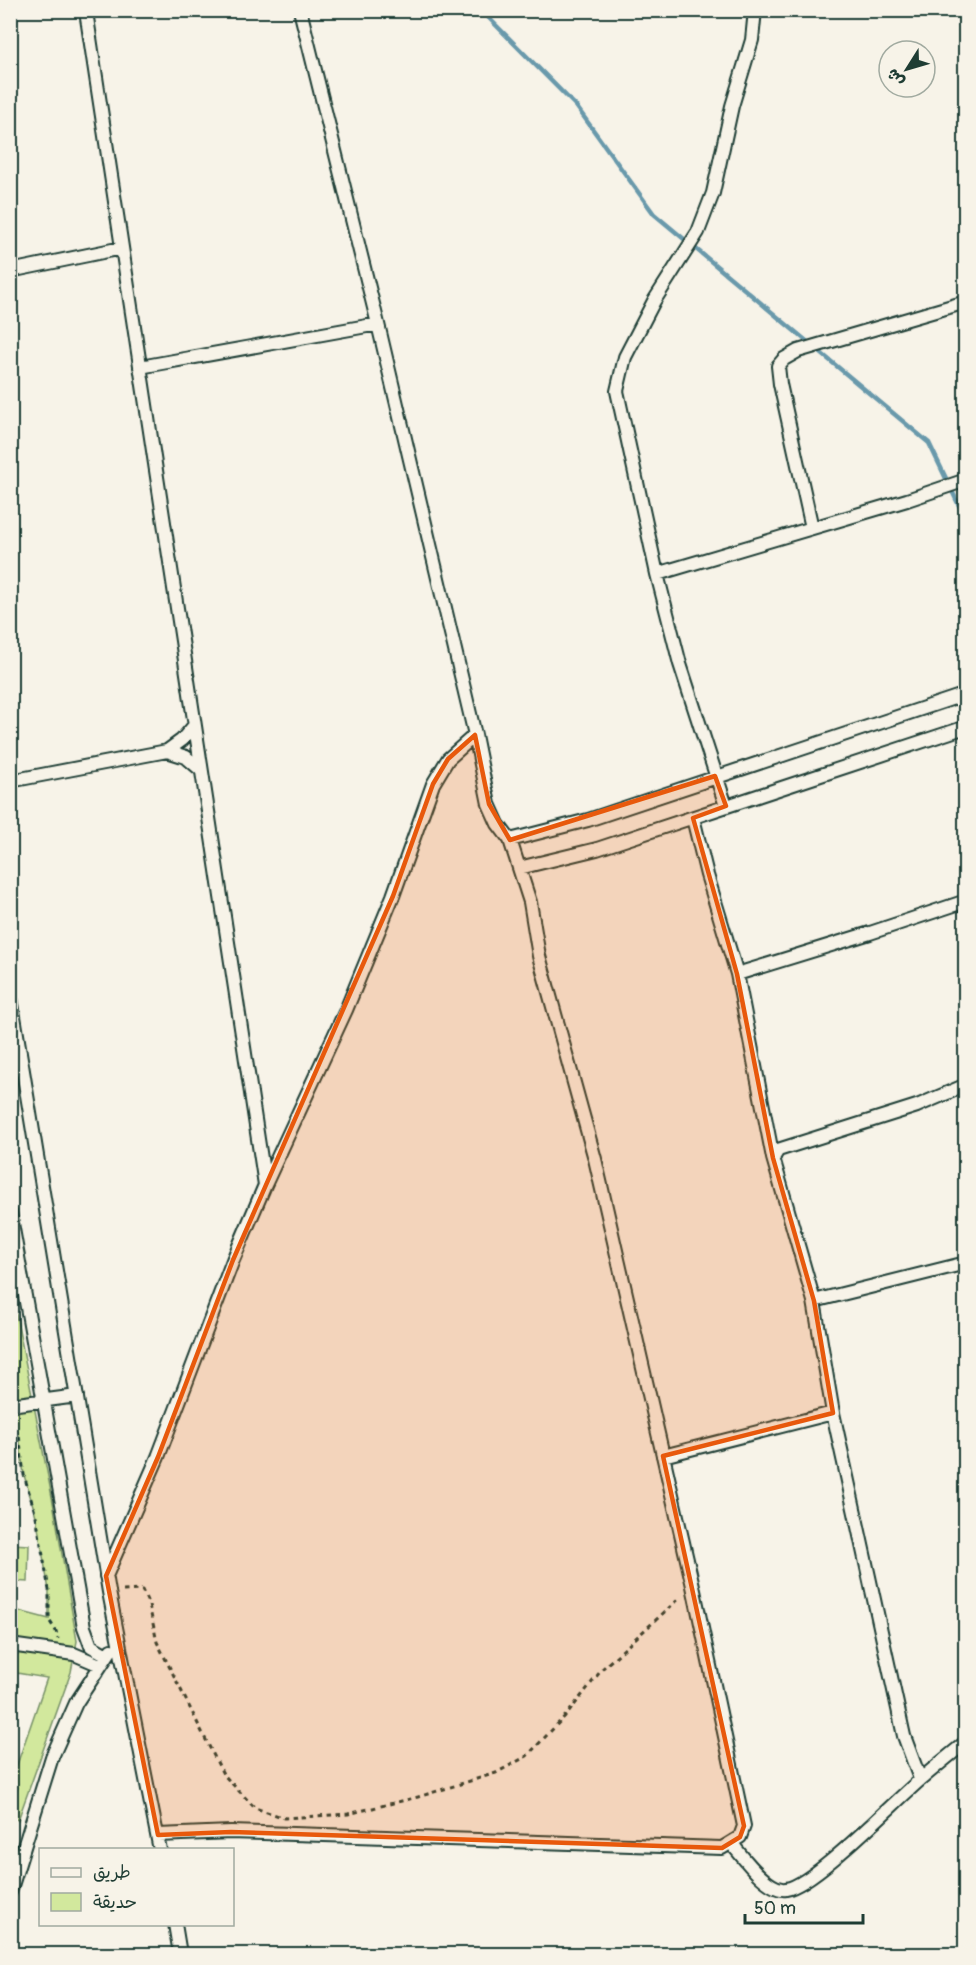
<svg xmlns="http://www.w3.org/2000/svg" width="976" height="1965" viewBox="0 0 976 1965" font-family="Pangolin,'Playpen Sans Arabic',sans-serif">
	<style>
		.green { fill: #d2e89d; stroke: #789268; stroke-width: 1.5 }
		.lines { fill: none; stroke-linecap: round; stroke-linejoin: round }
		.stream { stroke: #6999ab; stroke-width: 4.5 }
		.minor-casing { stroke: #1f3d34; stroke-width: 16 }
		.path { stroke: #1f3d34; stroke-width: 3; stroke-dasharray: 4.5 4.5; stroke-linecap: butt }
		.minor { stroke: #f7f3e8; stroke-width: 12 }
		.marked { fill: #e8590c; fill-opacity: 0.2; stroke: #e8590c; stroke-width: 4.5; stroke-linejoin: round }
	</style>
	<rect width="100%" height="100%" fill="#f7f3e8"/>
	<filter id="ink" filterUnits="userSpaceOnUse"><feTurbulence type="fractalNoise" baseFrequency=".0167" numOctaves="2"/><feDisplacementMap in="SourceGraphic" scale="12" xChannelSelector="R" yChannelSelector="G"/><feConvolveMatrix kernelMatrix="1 2 1 2 8 2 1 2 1" color-interpolation-filters="sRGB"/></filter>
	<g filter="url(#ink)">
		<path class="green" d="M 10,1284 L 53,1502 L 77,1641 L 71,1672 L 18,1820 L 11,1817 L 10,1805 L 13,1806 L 18,1787 L 11,1782 L 47,1678 L 11,1672 L 11,1609 L 49,1619 L 49,1590 L 36,1516 L 24,1475 L 19,1435 L 11,1421 Z
			M 11,1544 L 29,1545 L 28,1582 L 11,1581 Z"/>
		<g class="lines">
			<path class="stream" d="M 481,10 L 576,106 L 654,214 L 929,443 L 966,520"/>
			<defs>
				<path id="minor" d="M 87,18 L 265,1185
					M 10,271 L 122,248
					M 140,367 L 378,324
					M 812,528 L 780,384 L 778,366 L 784,359 L 798,351 L 966,302
					M 657,574 L 907,500 L 966,480
					M 167,751 L 186,757 L 201,770
					M 10,781 L 167,751 L 182,740 L 194,726
					M 726,806 L 680,664 L 657,574 L 617,391 L 625,357 L 654,301 L 698,232 L 713,193 L 732,106 L 752,40 L 755,10
					M 693,818 L 707,875 L 737,974 L 870,933 L 966,901
					M 510,840 L 588,820 L 966,694
					M 519,868 L 597,849 L 966,727
					M 10,992 L 109,1592 L 160,1850
					M 773,1158 L 778,1150 L 917,1106 L 966,1085
					M 10,1212 L 84,1627 L 91,1646 L 107,1655
					M 814,1301 L 966,1263
					M 10,1405 L 77,1396
					M 833,1413 L 904,1736 L 920,1779
					M 663,1456 L 833,1413 L 814,1301 L 773,1158 L 737,974
					M 106,1576 L 158,1457 L 233,1260 L 265,1185 L 346,1010 L 393,896 L 433,784 L 448,759 L 475,735
					M 10,1645 L 74,1654 L 100,1665
					M 158,1835 L 231,1832 L 722,1848 L 740,1837 L 744,1826 L 693,1586 L 595,1159 L 539,956 L 530,902 L 510,840 L 498,824 L 489,804 L 475,735 L 378,324 L 300,10
					M 732,1844 C 743,1857 768,1892 786,1889 C 814,1885 894,1802 920,1780 C 935,1767 950,1755 966,1742
					M 10,1892 L 52,1757 L 76,1703 L 111,1650
					M 175,1924 L 180,1954"/>
			</defs>
			<use href="#minor" class="minor-casing"/>
			<path class="path" d="M 10,1421 L 19,1435 L 24,1475 L 36,1516 L 49,1590 L 49,1620 L 56,1631 L 58,1639
				M 123,1591 L 142,1590 L 149,1605 L 157,1642 L 223,1774 L 255,1808 L 285,1818 L 348,1814 L 418,1797 L 496,1773 L 527,1756 L 569,1712 L 603,1668 L 681,1597"/>
			<use href="#minor" class="minor"/>
		</g>
	</g>
	<path class="marked" d="M 475,735 L 489,804 L 510,840 L 715,776 L 726,806 L 693,818 L 737,974 L 773,1158 L 814,1301 L 833,1413 L 663,1456 L 744,1826 L 740,1837 L 722,1848 L 231,1832 L 158,1835 L 106,1576 L 158,1457 L 233,1260 L 393,896 L 433,784 L 448,759 Z"/>
	<rect width="976" height="1965" fill="none" stroke="#f7f3e8" stroke-width="36"/>
	<rect x="18" y="18" width="940" height="1929" fill="none" stroke="#1f3d34" stroke-width="2" filter="url(#ink)"/>
	<rect x="39" y="1848" width="195" height="78" fill="#f7f3e8" stroke="#a1aaa0" stroke-width="1.5"/>
	<rect x="51" y="1868" width="30" height="9" fill="#f7f3e8" stroke="#a1aaa0" stroke-width="1.5"/>
	<text x="93" y="1878" font-size="18" fill="#1f3d34">طريق</text>
	<rect x="51" y="1893" width="30" height="18" fill="#d2e89d" stroke="#a1aaa0" stroke-width="1.5"/>
	<text x="93" y="1908" font-size="18" fill="#1f3d34">حديقة</text>
	<g transform="translate(907 69) rotate(233)"><circle r="28" fill="#f7f3e8" stroke="#a1aaa0" stroke-width="1.5"/>
	<path d="M0-4.5L10 22L0 15L-10 22Z" fill="#1f3d34"/>
	<text y="-9" font-size="16" font-weight="bold" text-anchor="middle" fill="#1f3d34">ش</text>
	</g>
	<path d="M745 1914v9h118v-9" fill="none" stroke="#1f3d34" stroke-width="3"/>
	<text x="754" y="1914" font-size="18" fill="#1f3d34" stroke="#f7f3e8" stroke-width="4.5" paint-order="stroke">50 m</text>
</svg>
